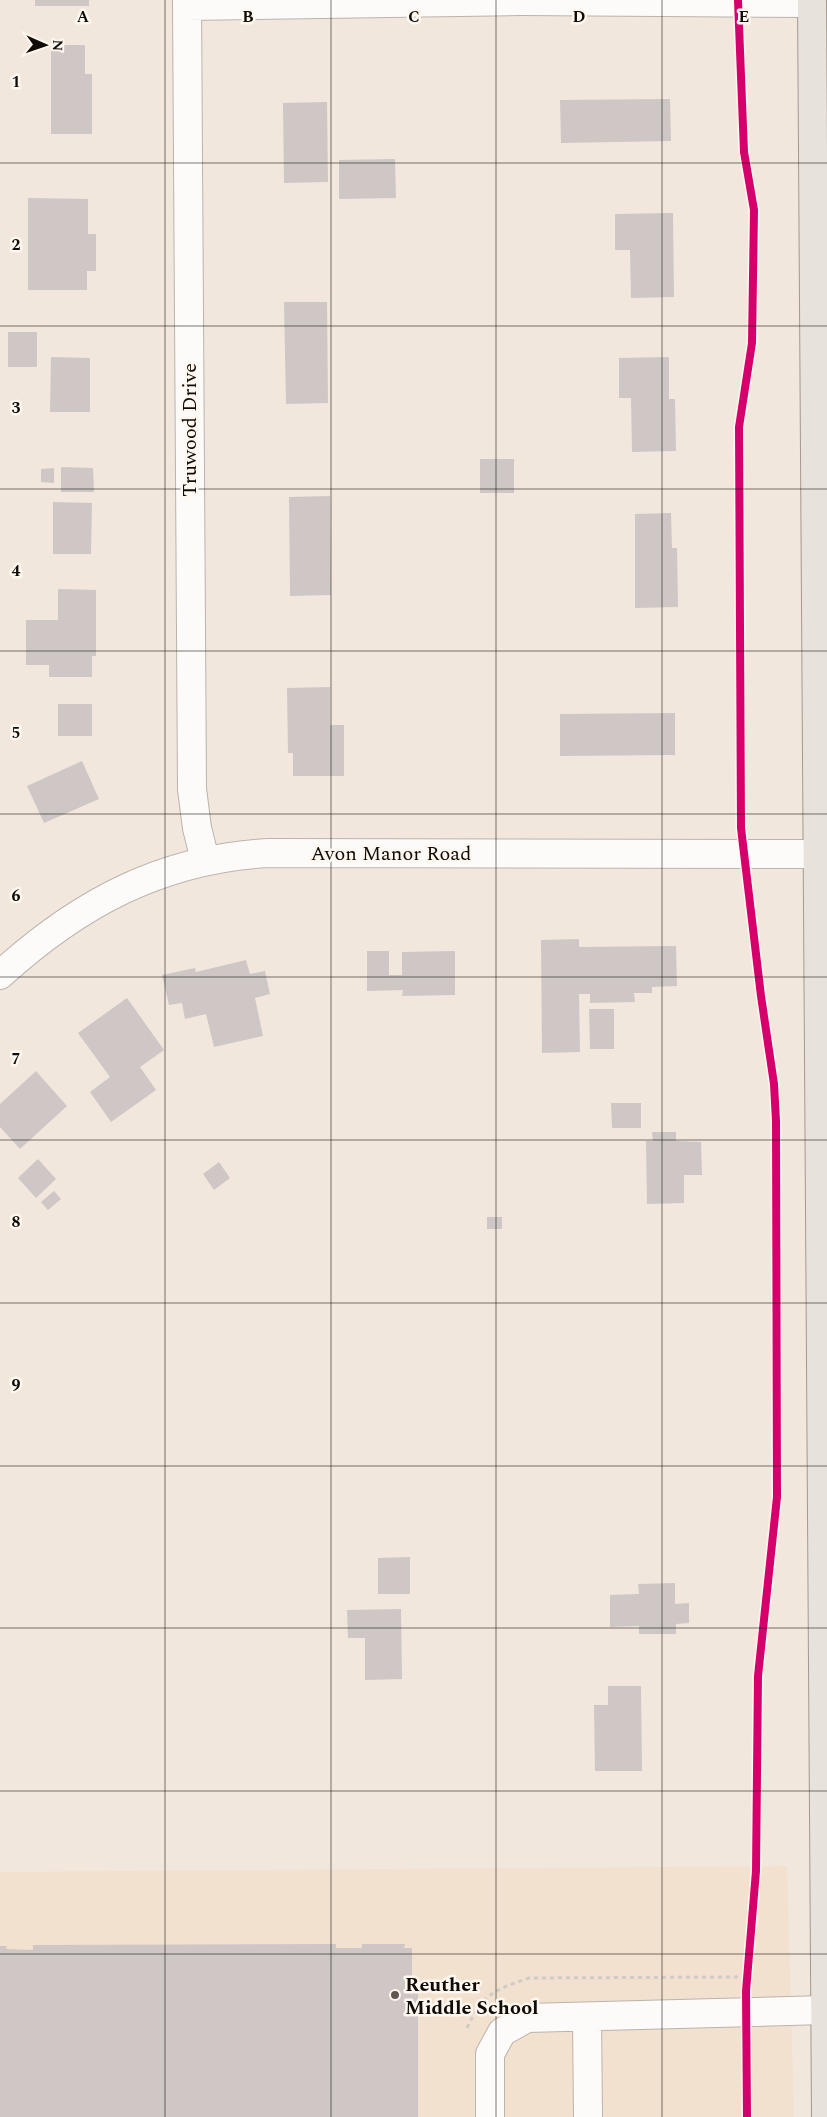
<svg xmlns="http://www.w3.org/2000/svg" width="827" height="2117" viewBox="0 0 827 2117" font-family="Spectral,serif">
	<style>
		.built { fill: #f2e1cf }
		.building { fill: #cec7c6 }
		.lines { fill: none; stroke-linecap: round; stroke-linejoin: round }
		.minor-casing { stroke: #bbb3ac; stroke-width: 30 }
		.major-casing { stroke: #a6988e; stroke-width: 30 }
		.path { stroke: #cecbc9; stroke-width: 3; stroke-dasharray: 4 4; stroke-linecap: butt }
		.minor { stroke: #fdfbfa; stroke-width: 28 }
		.major { stroke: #e8e2dd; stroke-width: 28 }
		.cycleway-casing { stroke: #fef7ef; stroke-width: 11 }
		.cycleway { stroke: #d6006c; stroke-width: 8 }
		.grid { fill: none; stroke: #100b06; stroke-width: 1; stroke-opacity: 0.55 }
		.poi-dot { fill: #5f5851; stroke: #fef7ef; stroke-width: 2 }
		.labels { text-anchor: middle; stroke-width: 5; stroke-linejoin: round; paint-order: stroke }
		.street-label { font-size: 20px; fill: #100b06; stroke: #fef7ef }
		.poi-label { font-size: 20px; font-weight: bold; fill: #100b06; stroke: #fef7ef; text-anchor: start }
		.grid-label { font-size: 16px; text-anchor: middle; font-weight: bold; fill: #100b06; stroke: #fef7ef; stroke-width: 5; stroke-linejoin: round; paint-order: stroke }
	</style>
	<rect width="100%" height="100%" fill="#f1e7dd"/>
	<path class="built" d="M 787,1866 L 794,2117 L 0,2117 L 0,1872 Z"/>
	<path class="building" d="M 35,0 L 89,0 L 89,6 L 35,6 Z
		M 51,45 L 85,45 L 85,74 L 92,74 L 92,134 L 51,134 Z
		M 670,99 L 671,141 L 561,143 L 560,100 Z
		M 327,102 L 328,182 L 284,183 L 283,103 Z
		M 395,159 L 396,198 L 339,199 L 339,160 Z
		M 28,198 L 88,199 L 88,234 L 96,234 L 96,271 L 87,271 L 87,290 L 28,290 Z
		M 673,213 L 674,297 L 631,298 L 630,250 L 615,250 L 615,214 Z
		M 284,302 L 327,302 L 328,403 L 286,404 Z
		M 8,332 L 37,332 L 37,367 L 8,367 Z
		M 51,357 L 90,358 L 90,412 L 50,412 Z
		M 669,357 L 669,399 L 675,399 L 676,451 L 632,452 L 631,398 L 619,398 L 619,358 Z
		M 480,459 L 514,459 L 514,493 L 480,493 Z
		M 61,467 L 93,468 L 94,492 L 61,492 Z
		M 54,468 L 54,483 L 41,482 L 41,469 Z
		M 330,496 L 331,595 L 290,596 L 289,497 Z
		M 53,502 L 92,503 L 91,554 L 53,554 Z
		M 671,513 L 672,548 L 677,548 L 678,607 L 635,608 L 635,514 Z
		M 58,589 L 96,590 L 96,656 L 92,656 L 92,677 L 49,677 L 49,665 L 26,665 L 26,620 L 58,620 Z
		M 330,687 L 330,725 L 344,725 L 344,776 L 293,776 L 293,753 L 288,753 L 287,688 Z
		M 58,704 L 92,704 L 92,736 L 58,736 Z
		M 675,713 L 675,755 L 560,756 L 560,714 Z
		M 82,761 L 99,799 L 44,823 L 27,786 Z
		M 579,939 L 579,947 L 676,946 L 677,986 L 652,987 L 652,993 L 634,993 L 635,1002 L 590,1003 L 590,994 L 579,994 L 580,1052 L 542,1053 L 541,940 Z
		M 367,951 L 389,951 L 389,975 L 402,975 L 402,952 L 455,951 L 455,995 L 402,996 L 403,990 L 367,991 Z
		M 246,960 L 250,974 L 265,971 L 270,994 L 255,998 L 263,1036 L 214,1047 L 206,1014 L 185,1019 L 182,1003 L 169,1005 L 162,975 L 195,968 L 196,972 Z
		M 127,998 L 164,1050 L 140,1067 L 156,1090 L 111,1122 L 90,1092 L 110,1077 L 78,1033 Z
		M 589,1009 L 614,1009 L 614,1049 L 590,1049 Z
		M 36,1071 L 67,1106 L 20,1149 L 0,1127 L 0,1104 Z
		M 611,1103 L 641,1103 L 641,1128 L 612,1128 Z
		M 652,1132 L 676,1132 L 676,1141 L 701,1142 L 702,1175 L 684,1175 L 684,1203 L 647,1204 L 646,1141 L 653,1141 Z
		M 38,1159 L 56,1179 L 36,1198 L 18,1178 Z
		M 219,1162 L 230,1178 L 214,1190 L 203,1174 Z
		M 54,1191 L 61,1199 L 48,1210 L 41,1202 Z
		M 487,1217 L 502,1217 L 502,1229 L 487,1229 Z
		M 410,1557 L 410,1594 L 378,1594 L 378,1558 Z
		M 675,1583 L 675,1604 L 689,1603 L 689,1623 L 676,1624 L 676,1634 L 639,1634 L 639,1626 L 610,1627 L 610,1595 L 639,1594 L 638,1584 Z
		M 401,1609 L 402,1679 L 365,1680 L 365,1638 L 348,1638 L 347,1610 Z
		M 608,1686 L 641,1686 L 642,1771 L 595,1771 L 594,1705 L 608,1705 Z
		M 336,1944 L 336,1948 L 362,1948 L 362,1944 L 405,1944 L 404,1948 L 412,1948 L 412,1987 L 418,1987 L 418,2117 L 0,2117 L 0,1946 L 7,1946 L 6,1949 L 33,1950 L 33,1945 Z"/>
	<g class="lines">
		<defs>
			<path id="minor" d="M 187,0 L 192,789 L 197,828 L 205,860
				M 187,6 L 521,1 L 812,3
				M 0,975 C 78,904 161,859 268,853 L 816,854
				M 587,2017 L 588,2117
				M 490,2117 L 490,2054 L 502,2032 L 527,2018 L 825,2010"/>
			<path id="major" d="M 812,0 L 826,2117"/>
		</defs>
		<use href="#minor" class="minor-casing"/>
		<use href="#major" class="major-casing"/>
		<path class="path" d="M 467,2028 C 483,1994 494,1990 529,1978 L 747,1977"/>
		<use href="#minor" class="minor"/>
		<use href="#major" class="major"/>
		<defs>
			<path id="cycleway" d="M 738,0 L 744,152 L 754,210 L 752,343 L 739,427 L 741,828 L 761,996 L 774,1084 L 776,1121 L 777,1497 L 758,1676 L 756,1871 L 746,1991 L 747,2117"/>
		</defs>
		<use href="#cycleway" class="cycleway-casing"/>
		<use href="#cycleway" class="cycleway"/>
	</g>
	<path class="grid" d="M 165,0 L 165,2117M 331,0 L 331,2117M 496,0 L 496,2117M 662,0 L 662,2117M 0,163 L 827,163M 0,326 L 827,326M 0,489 L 827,489M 0,651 L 827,651M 0,814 L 827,814M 0,977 L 827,977M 0,1140 L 827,1140M 0,1303 L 827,1303M 0,1466 L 827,1466M 0,1628 L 827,1628M 0,1791 L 827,1791M 0,1954 L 827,1954"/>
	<circle class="poi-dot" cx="395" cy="1995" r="5"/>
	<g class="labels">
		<g class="street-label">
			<text transform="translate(189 430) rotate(-90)" y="7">Truwood Drive</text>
			<text x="391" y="860">Avon Manor Road</text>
		</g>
		<g class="poi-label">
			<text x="405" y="1991">Reuther<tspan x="405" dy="23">Middle School</tspan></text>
		</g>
	</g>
	<g class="grid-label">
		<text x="83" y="22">A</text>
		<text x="248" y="22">B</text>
		<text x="414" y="22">C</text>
		<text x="579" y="22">D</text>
		<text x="744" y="22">E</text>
		<text x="16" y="87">1</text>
		<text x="16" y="250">2</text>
		<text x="16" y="413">3</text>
		<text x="16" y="576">4</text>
		<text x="16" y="738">5</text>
		<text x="16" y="901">6</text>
		<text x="16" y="1064">7</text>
		<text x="16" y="1227">8</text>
		<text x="16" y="1390">9</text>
	</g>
	<g transform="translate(45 45) rotate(92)" stroke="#fef7ef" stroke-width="4" paint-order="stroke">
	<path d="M0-4L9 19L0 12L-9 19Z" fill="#100b06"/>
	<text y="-8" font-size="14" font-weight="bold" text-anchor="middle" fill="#100b06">N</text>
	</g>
</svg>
